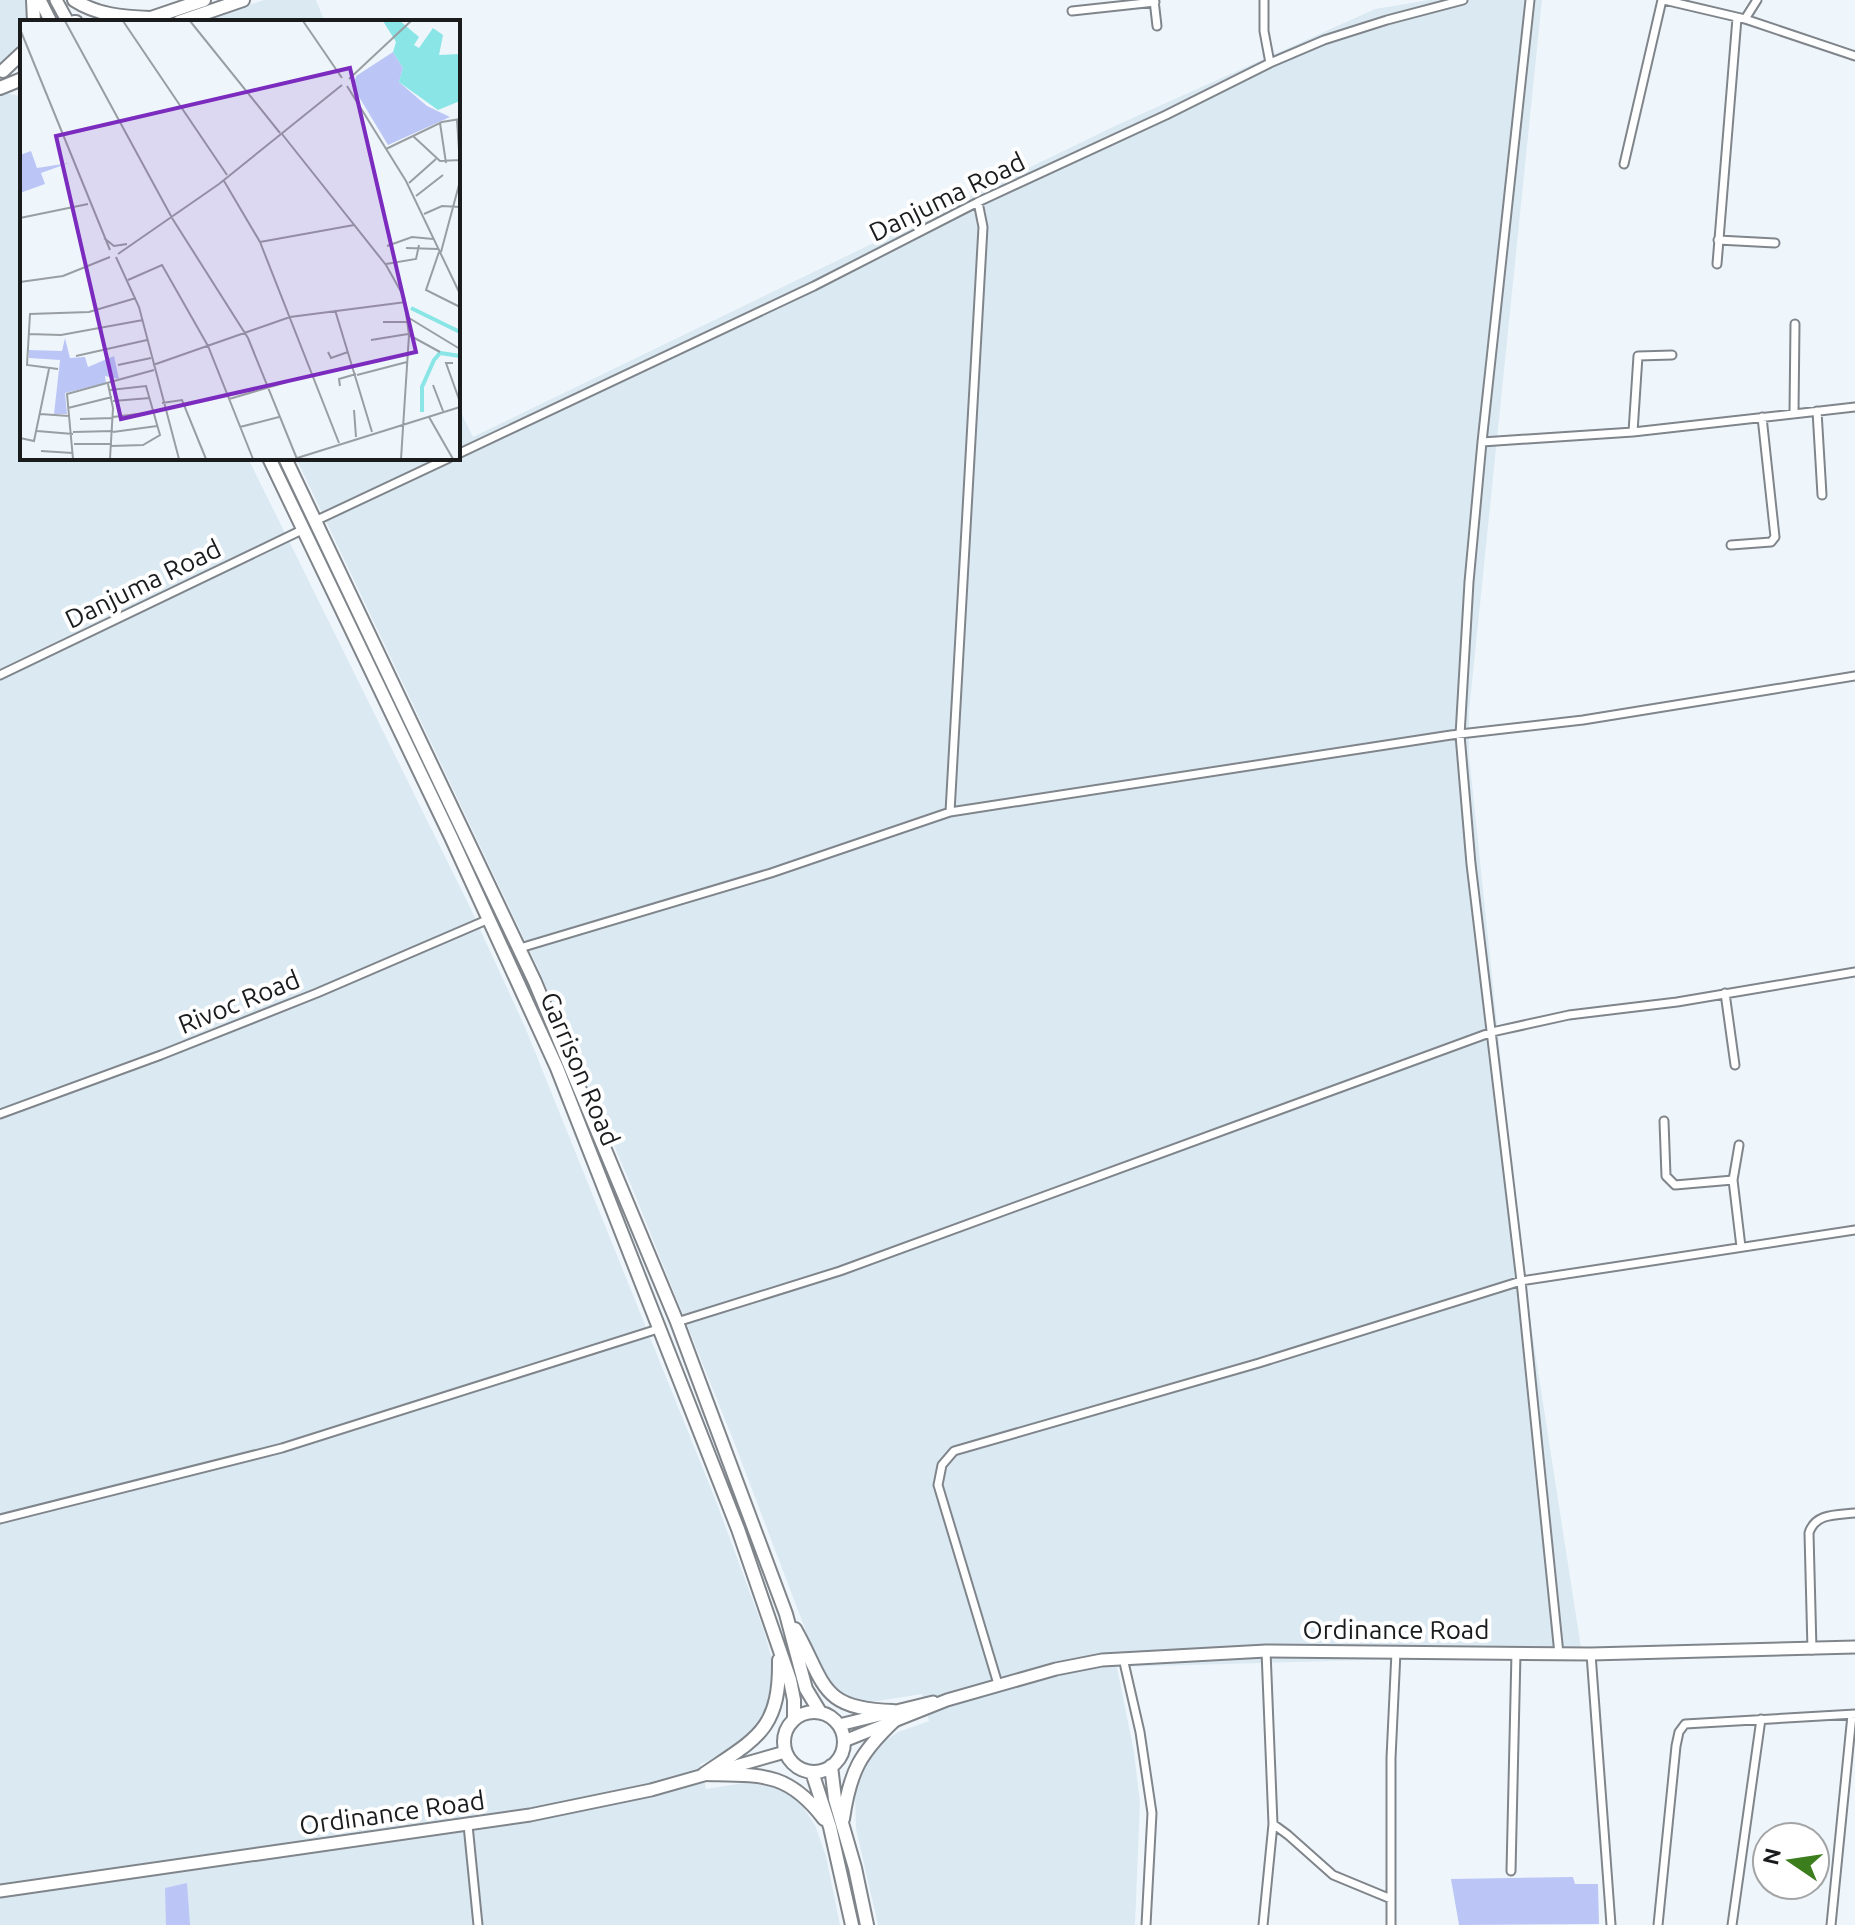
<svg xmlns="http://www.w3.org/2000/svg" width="1855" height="1925" viewBox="0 0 1855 1925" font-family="Ubuntu,sans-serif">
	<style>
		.built { fill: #dbe9f2 }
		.green { fill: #bbc6f7 }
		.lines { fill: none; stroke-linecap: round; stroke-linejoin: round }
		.street-casing { stroke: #7f858a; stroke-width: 11 }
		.secondary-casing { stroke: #7f858a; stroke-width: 15 }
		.primary-casing { stroke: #7f858a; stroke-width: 16 }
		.street { stroke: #fff; stroke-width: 7 }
		.secondary { stroke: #fff; stroke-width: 11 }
		.primary { stroke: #fff; stroke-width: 12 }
		.labels { text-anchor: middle; stroke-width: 8; stroke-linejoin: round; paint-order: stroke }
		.street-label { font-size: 26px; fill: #191b1d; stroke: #fff }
		.inset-river { fill: none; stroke: #89e5e6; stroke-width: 4 }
		.inset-road { fill: none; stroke: #999ea2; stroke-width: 2 }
		.view { fill: #7b2cbf; fill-opacity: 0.15; stroke: #7b2cbf; stroke-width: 4 }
		.inset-edge { fill: none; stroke: #191b1d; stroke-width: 4 }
	</style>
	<rect width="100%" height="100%" fill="#eff6fb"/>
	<path class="built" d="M 0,0 L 26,0 L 29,22 L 22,22 L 22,45 L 15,53 L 0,63 Z
		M 264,0 L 316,0 L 325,22 L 200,22 Z
		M 1429,0 L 1542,0 L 1469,712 L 1469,755 L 1523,1274 L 1582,1654 L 1117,1667 L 1134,1752 L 1140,1802 L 1135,1925 L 878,1925 L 856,1829 L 855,1796 L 865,1765 L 886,1740 L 898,1732 L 929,1721 L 922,1694 L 865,1703 L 838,1692 L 828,1682 L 815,1655 L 734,1442 L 633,1190 L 539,970 L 296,458 L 458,458 L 458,406 L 473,437 L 1117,125 L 1375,9 Z
		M 7,93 L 22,97 L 22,458 L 248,458 L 468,903 L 525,1027 L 716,1501 L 763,1628 L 772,1659 L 772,1698 L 754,1732 L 723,1755 L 700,1764 L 706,1789 L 744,1783 L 756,1784 L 775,1787 L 799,1801 L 815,1825 L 826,1856 L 840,1925 L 0,1925 L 0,96 Z"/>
	<path class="green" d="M 1573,1877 L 1575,1884 L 1598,1884 L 1599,1924 L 1459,1925 L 1451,1879 Z
		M 187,1883 L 190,1925 L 166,1925 L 165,1888 Z"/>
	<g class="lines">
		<defs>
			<path id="street" d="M 1154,0 L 1157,26
				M 1264,0 L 1264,31 L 1270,63
				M 1530,0 L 1482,442 L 1469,582 L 1460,735 L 1471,864 L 1521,1281 L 1559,1654
				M 1664,0 L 1745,19 L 1855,56
				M 1072,11 L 1155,2
				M 1745,19 L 1757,0
				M 1624,164 L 1662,0
				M 1718,240 L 1775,243
				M 1717,264 L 1737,18
				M 1817,411 L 1822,495
				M 1794,412 L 1795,324
				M 1633,432 L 1638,356 L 1672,355
				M 1482,442 L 1633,432 L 1855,407
				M 458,454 L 814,286 L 978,202 L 1166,115 L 1270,63 L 1324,40 L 1387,20 L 1463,0
				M 315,521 L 449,458
				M 1731,545 L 1771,542 L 1775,537 L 1762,417
				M 0,675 L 304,529
				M 950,812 L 983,227 L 978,202
				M 520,948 L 771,873 L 950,812 L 1451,735 L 1583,720 L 1855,676
				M 1725,993 L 1735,1065
				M 0,1114 L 161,1055 L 317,993 L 489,919
				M 1664,1121 L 1666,1176 L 1675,1185 L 1733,1180
				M 1739,1145 L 1733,1180 L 1741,1247
				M 677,1322 L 840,1271 L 1492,1032 L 1569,1015 L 1677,1002 L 1855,972
				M 0,1519 L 282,1448 L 661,1328
				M 1812,1650 L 1809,1533 C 1815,1513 1837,1515 1855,1513
				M 1591,1654 L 1611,1925
				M 1123,1658 L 1140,1732 L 1152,1813 L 1146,1925
				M 998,1684 L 938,1485 L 942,1465 L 954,1451 L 1259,1363 L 1521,1281 L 1855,1230
				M 1273,1824 L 1288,1835 L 1333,1875 L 1391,1899
				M 468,1825 L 478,1925
				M 1511,1871 L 1516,1653
				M 1263,1925 L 1273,1824 L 1266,1651
				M 1391,1925 L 1391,1758 L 1396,1652
				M 1658,1925 L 1676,1746 L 1679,1732 L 1685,1724 L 1855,1714
				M 1732,1925 L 1761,1719
				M 1831,1925 L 1852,1715"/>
			<path id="secondary" d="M 40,0 L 51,22
				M 56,0 L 68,22
				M 839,1725 L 933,1702
				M 844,1741 L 947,1700 L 1056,1669 L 1102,1660 L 1266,1651 L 1591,1654 L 1855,1647
				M 0,1891 L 530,1815 L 651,1790 L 785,1752"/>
			<path id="primary" d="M 33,0 L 34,22
				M 74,0 C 97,15 123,17 150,18
				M 142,21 L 204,0
				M 74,22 L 76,22
				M 179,22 L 243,0
				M 3,71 L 22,53
				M 0,88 L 22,79
				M 269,458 L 451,837 L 557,1068 L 738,1529 L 790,1680 L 794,1700 L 794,1718
				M 285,458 L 535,982 L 677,1322 L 786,1614 L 806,1689 L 820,1712
				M 795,1629 C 826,1684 819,1709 893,1711
				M784 1742a30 30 0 1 1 60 0a30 30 0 1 1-60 0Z
				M 831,1766 L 835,1799 L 855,1868 L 867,1925
				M 812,1772 L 830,1827 L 852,1925
				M 704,1774 C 757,1738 780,1730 779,1660
				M 704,1774 C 760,1775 788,1771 824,1819
				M 843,1819 C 850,1771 860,1753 895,1720"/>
		</defs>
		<use href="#street" class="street-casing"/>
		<use href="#secondary" class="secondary-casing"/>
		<use href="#primary" class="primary-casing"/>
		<use href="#street" class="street"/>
		<use href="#secondary" class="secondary"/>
		<use href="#primary" class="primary"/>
	</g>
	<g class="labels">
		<g class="street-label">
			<text transform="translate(947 197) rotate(-26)" y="9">Danjuma Road</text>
			<text transform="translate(143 584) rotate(-26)" y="9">Danjuma Road</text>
			<text transform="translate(239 1002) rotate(-22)" y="9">Rivoc Road</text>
			<text transform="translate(580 1069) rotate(67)" y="9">Garrison Road</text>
			<text x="1396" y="1639">Ordinance Road</text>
			<text transform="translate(392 1813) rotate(-8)" y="9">Ordinance Road</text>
		</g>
	</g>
	<g transform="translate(20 20)">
		<rect width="440" height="440" fill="#eff6fb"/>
		<path d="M 373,32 L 383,48 L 379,62 L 407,86 L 430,97 L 368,125 L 333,67 L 336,56 ZM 11,131 L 17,148 L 49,143 L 21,153 L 25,164 L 0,173 L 0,135 ZM 45,318 L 50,338 L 65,337 L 68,347 L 94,336 L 99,359 L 85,356 L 86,363 L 45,373 L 47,394 L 34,394 L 40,340 L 9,338 L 9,330 L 42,331 Z" fill="#bbc6f7"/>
		<path d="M 363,1 L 380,1 L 399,17 L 394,25 L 399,28 L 413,8 L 423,15 L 419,35 L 440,34 L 440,81 L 418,90 L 379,62 L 383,48 L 373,32 L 376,22 Z" fill="#89e5e6"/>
		<path class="inset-river" d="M 391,288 L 440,312M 402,392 L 402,367 L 414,340 L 420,333 L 440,336"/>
		<path class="inset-road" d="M 45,1 L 151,196M 103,1 L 207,155M 170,1 L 260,113M 283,1 L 322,58M 0,9 L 90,230M 329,59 L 391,1M 327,66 L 386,161 L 440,274M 437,100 L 440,145M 420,103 L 426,143M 262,114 L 366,245 L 384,277 L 389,315 L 381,439M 393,116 L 420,141 L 440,140M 366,129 L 422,102 L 440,99M 204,161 L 240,222 L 319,423M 389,163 L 416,139M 396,176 L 423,155M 404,194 L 422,186 L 440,187M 0,198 L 68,184M 152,198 L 228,318 L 277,439M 84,218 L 94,226 L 107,224M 240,222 L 334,205M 367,226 L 392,217 L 413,219M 386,228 L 418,229M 419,232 L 406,270 L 440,287M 421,232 L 440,161M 98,234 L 199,164 L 322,65M 96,237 L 119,287 L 159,439M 366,244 L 396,239 L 399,225M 108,260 L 142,245 L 188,326 L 233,439M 0,262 L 43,256 L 90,237M 315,290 L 352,412M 389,298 L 440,329M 363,302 L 388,302M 8,314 L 41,315 L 123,300M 389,315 L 420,332M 351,320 L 388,314M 308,332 L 311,338 L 328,332M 56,336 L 127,320M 433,343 L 426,343 L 440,382M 98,345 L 131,338M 133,345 L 270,297 L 386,282M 38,349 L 7,345 L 10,294 L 69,292 L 116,278M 337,355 L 387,342M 88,364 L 93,388 L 90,439M 413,365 L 423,391M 320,366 L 319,359 L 336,354M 90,370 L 126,366 L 140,415 L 123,425 L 91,426M 209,379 L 267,362M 93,381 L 130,378M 142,383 L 162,380 L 186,439M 48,388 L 92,377M 334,390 L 336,417M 20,394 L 49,396M 93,397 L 134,392M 409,397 L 433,439M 60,399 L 93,398M 220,407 L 259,397M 17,411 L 53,414M 53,412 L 93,411M 93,412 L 137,406M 0,418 L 14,421 L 29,349M 54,424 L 92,424M 21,431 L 53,433M 53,439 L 47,374 L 134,350M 274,439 L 440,387"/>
		<path class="view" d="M 330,48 L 396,332 L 101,399 L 36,116 Z"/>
		<rect width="440" height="440" class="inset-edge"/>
	</g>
	<g transform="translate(1791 1861) rotate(283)"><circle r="38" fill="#ffffff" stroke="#a3a4a5" stroke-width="2"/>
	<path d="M0-6L14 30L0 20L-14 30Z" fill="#3c7d1e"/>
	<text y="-12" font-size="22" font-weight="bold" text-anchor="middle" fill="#191b1d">N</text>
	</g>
</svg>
